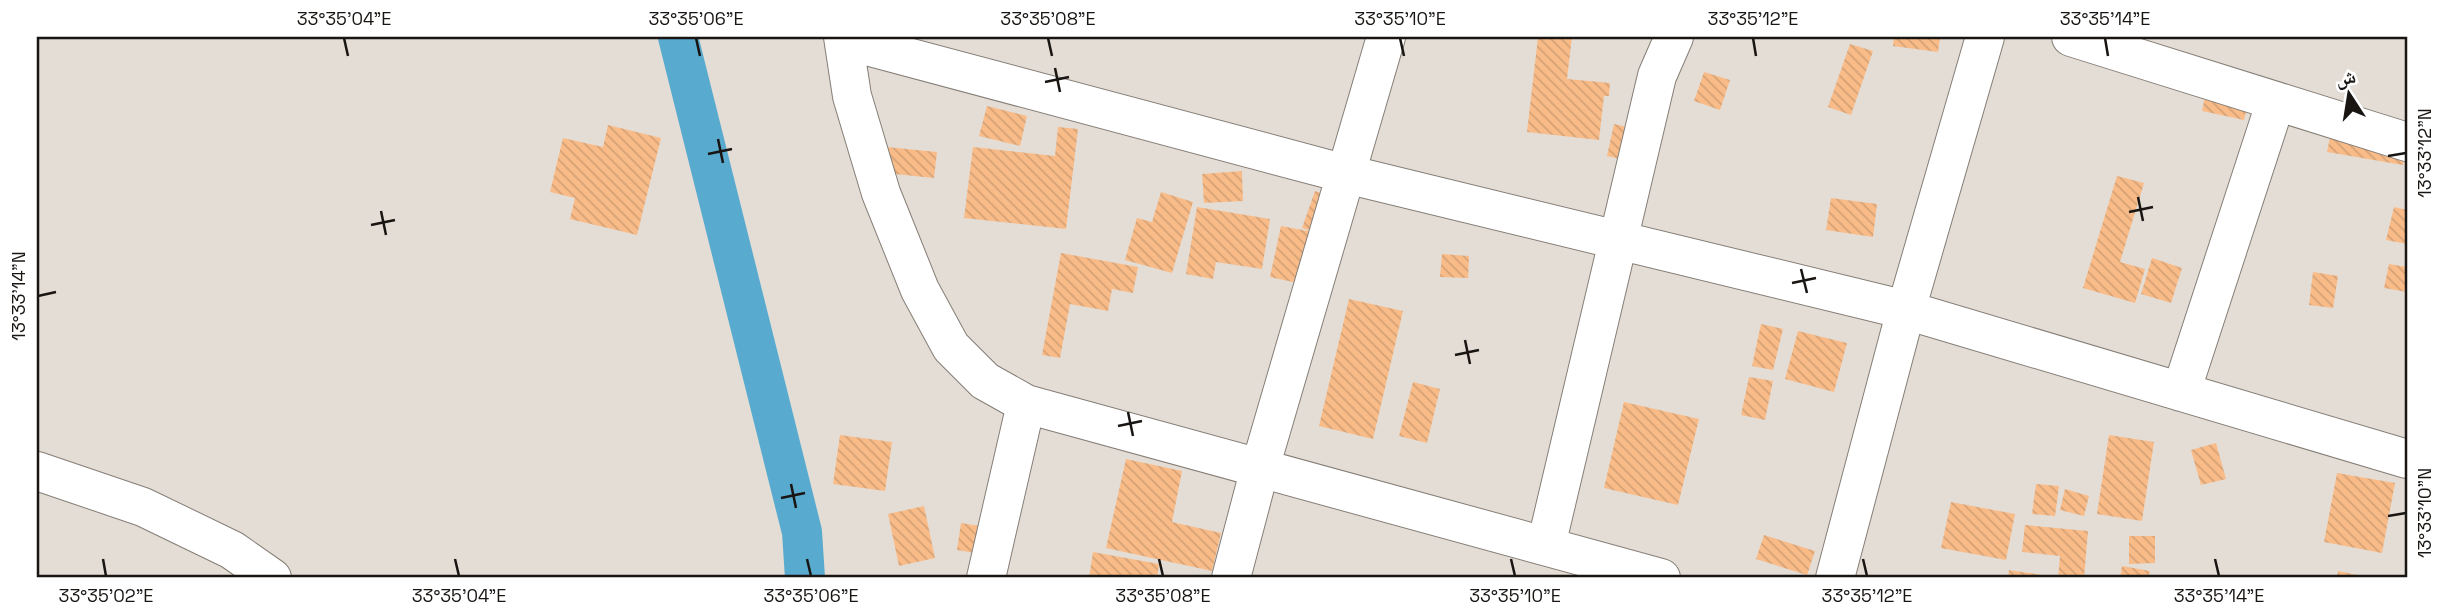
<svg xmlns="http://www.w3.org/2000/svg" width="2444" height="615" viewBox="0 0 2444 615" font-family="'Space Grotesk','Noto Naskh Arabic',sans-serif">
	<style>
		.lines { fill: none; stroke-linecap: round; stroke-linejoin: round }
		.canal { stroke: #58aacf; stroke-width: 40 }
		.building { fill: url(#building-back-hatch) }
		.minor-casing { stroke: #857e77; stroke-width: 40 }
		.minor { stroke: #fff; stroke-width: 38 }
		.ticks { fill: none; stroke: #181513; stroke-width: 2.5 }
		.neatline { fill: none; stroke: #181513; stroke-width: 2.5 }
		.ticks-label { font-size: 18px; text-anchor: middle; fill: #181513 }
	</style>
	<defs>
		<pattern id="building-back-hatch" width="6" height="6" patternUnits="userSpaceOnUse" patternTransform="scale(1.75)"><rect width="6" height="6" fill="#f9bc89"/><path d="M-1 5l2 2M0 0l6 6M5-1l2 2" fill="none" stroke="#d5a175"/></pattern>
	</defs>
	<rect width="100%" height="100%" fill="#e4ddd5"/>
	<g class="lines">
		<path class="canal" d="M 678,37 L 802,532 L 805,578"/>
	</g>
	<path class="building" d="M 1538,37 L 1572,37 L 1567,79 L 1610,83 L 1609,96 L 1604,96 L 1599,140 L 1527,132 Z
		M 1894,37 L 1940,37 L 1938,52 L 1893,46 Z
		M 1850,44 L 1873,51 L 1851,115 L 1828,107 Z
		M 1704,72 L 1730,80 L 1720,110 L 1694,101 Z
		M 2209,77 L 2252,87 L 2244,120 L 2202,111 Z
		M 987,106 L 1027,116 L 1020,146 L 979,136 Z
		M 2333,123 L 2407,142 L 2403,165 L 2327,152 Z
		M 1614,124 L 1645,131 L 1637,163 L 1607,156 Z
		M 608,125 L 661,138 L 637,235 L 570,219 L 575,198 L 550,192 L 563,138 L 603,147 Z
		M 1058,127 L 1078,129 L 1066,229 L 964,218 L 973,147 L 1055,156 Z
		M 887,147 L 937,152 L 934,178 L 885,173 Z
		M 1242,171 L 1243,201 L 1204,203 L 1202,174 Z
		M 2117,176 L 2144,183 L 2120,262 L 2145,269 L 2135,303 L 2083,288 Z
		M 1315,191 L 1343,200 L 1330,237 L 1302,228 Z
		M 1161,192 L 1193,202 L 1172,273 L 1125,260 L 1137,218 L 1152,222 Z
		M 1831,198 L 1877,204 L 1873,237 L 1826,230 Z
		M 1197,207 L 1270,219 L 1262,269 L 1216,262 L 1213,279 L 1186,274 Z
		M 2394,207 L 2407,210 L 2407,244 L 2386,240 Z
		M 1281,226 L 1313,232 L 1302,284 L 1270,277 Z
		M 1061,253 L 1138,267 L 1133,293 L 1112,289 L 1108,311 L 1070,304 L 1060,358 L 1042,355 Z
		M 1442,254 L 1469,256 L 1468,278 L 1440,277 Z
		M 2152,258 L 2182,268 L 2171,303 L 2141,294 Z
		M 2389,264 L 2407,267 L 2407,292 L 2384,288 Z
		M 2313,272 L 2338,276 L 2333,308 L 2309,305 Z
		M 1349,299 L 1403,311 L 1373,439 L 1319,426 Z
		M 1761,324 L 1783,329 L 1773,370 L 1752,366 Z
		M 1798,331 L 1847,343 L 1834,392 L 1785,379 Z
		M 1749,377 L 1773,381 L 1765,420 L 1741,415 Z
		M 1413,382 L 1440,389 L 1427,443 L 1399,436 Z
		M 1624,402 L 1699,419 L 1678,505 L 1604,488 Z
		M 840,435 L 892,442 L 885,491 L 833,484 Z
		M 2109,435 L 2154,442 L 2142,521 L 2097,514 Z
		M 2216,443 L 2226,479 L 2201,485 L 2191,450 Z
		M 1126,459 L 1182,471 L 1172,522 L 1221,533 L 1212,571 L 1106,548 Z
		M 2337,473 L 2395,483 L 2382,553 L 2324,542 Z
		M 2036,484 L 2059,486 L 2055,516 L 2032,514 Z
		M 2065,489 L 2089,496 L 2084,516 L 2060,510 Z
		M 1951,502 L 2015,514 L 2006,560 L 1941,548 Z
		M 924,506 L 935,558 L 899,566 L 888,514 Z
		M 961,523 L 986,527 L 981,554 L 957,550 Z
		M 2025,525 L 2088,531 L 2084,578 L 2058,578 L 2060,556 L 2022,552 Z
		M 1764,535 L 1815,551 L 1807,575 L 1756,559 Z
		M 2129,536 L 2155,536 L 2155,563 L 2129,564 Z
		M 1093,552 L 1159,564 L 1157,578 L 1089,578 Z
		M 2122,566 L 2150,571 L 2148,578 L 2120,578 Z
		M 2009,570 L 2042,575 L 2041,578 L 2008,578 Z
		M 2338,571 L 2362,576 L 2362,578 L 2337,578 Z"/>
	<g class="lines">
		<defs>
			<path id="minor" d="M 843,37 L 852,96 L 881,193 L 920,290 L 951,347 L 985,381 L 1026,404 L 1661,578
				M 2071,37 L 2407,142
				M 844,40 L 1346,174 L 1906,310 L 2407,459
				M 2181,392 L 2276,101
				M 37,471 L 143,507 L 232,550 L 272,578
				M 1546,546 L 1657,76 L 1674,37
				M 986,578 L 1026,404
				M 1231,578 L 1260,468 L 1386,37
				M 1835,578 L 1906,310 L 1985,37"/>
		</defs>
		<use href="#minor" class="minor-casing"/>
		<use href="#minor" class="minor"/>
	</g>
	<path class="ticks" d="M 344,38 L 348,56M 696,38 L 700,56M 1048,38 L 1052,56M 1400,38 L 1404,56M 1753,38 L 1756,56M 2105,38 L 2108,56M 1055,68 L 1060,92M 1045,82 L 1069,77M 718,139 L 723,163M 708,154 L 732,149M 2388,156 L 2406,153M 2138,197 L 2143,221M 381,211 L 386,235M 2129,212 L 2153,207M 371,225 L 395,220M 1801,269 L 1807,293M 1792,283 L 1816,278M 38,296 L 56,292M 1465,340 L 1470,364M 1455,355 L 1479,350M 1128,412 L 1133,436M 1118,426 L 1142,421M 791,484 L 796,508M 781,498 L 805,493M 2388,516 L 2406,513M 103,559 L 106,576M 455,559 L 459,576M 807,559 L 811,576M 1159,559 L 1163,576M 1511,559 L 1515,576M 1863,559 L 1867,576M 2215,559 L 2219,576"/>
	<rect width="2444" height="615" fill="none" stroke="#ffffff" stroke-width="77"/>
	<g transform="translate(2349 94) rotate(348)" stroke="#ffffff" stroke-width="5" paint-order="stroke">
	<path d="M0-5L12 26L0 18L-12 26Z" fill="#181513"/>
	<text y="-10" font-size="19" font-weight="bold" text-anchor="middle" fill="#181513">ش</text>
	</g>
	<rect x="38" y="38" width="2368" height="538" class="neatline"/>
	<g class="ticks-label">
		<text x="344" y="25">33°35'04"E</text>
		<text x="696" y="25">33°35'06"E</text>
		<text x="1048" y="25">33°35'08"E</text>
		<text x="1400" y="25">33°35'10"E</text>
		<text x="1753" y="25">33°35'12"E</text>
		<text x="2105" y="25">33°35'14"E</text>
		<text transform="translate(2425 153) rotate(-90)" y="6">13°33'12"N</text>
		<text transform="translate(19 296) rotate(-90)" y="6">13°33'14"N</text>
		<text transform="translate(2425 513) rotate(-90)" y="6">13°33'10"N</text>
		<text x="106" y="602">33°35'02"E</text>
		<text x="459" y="602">33°35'04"E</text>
		<text x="811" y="602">33°35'06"E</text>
		<text x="1163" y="602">33°35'08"E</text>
		<text x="1515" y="602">33°35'10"E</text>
		<text x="1867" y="602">33°35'12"E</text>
		<text x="2219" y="602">33°35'14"E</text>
	</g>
</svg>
